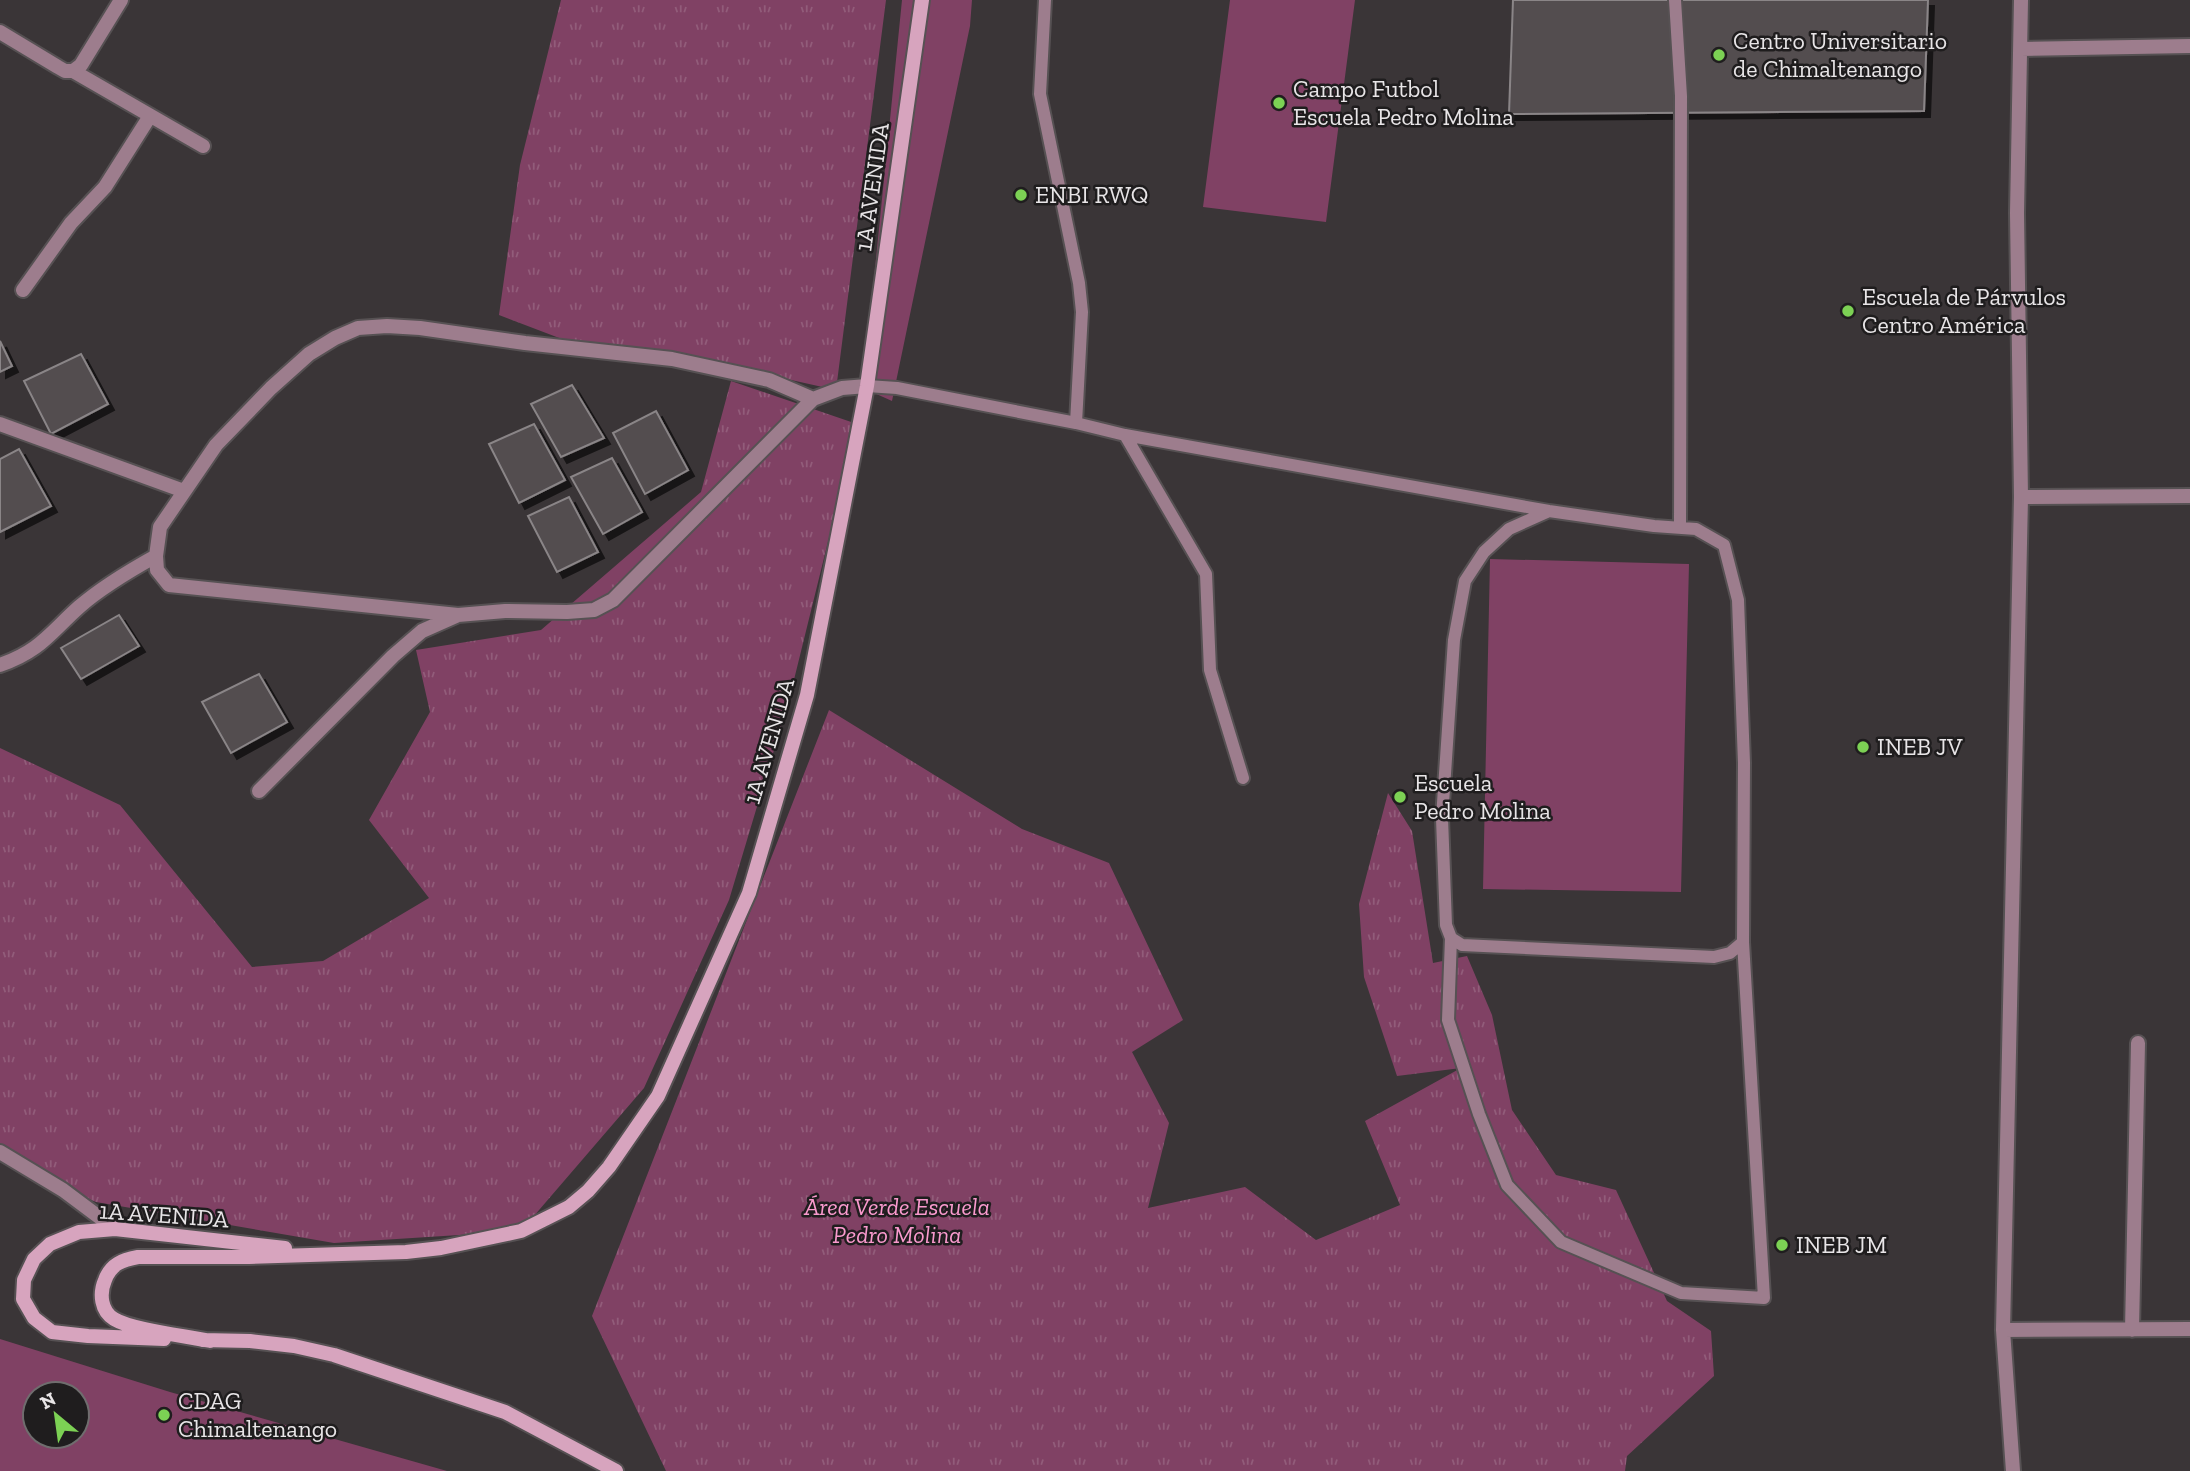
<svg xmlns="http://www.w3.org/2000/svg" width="2190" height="1471" viewBox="0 0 2190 1471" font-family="'Zilla Slab',serif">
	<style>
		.green { fill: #804164; fill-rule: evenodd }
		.park { fill: url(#park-tufts) }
		.building { fill: #524d50; stroke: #8a8587; stroke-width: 2; filter: url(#shadow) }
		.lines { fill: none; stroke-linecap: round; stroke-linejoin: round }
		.service-casing { stroke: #565153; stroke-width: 16 }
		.minor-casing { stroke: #565153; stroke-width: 18 }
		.secondary-casing { stroke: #565153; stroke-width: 18 }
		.service { stroke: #9d7d8d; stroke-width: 12 }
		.minor { stroke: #9d7d8d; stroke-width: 14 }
		.secondary { stroke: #d7a4be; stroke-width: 14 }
		.poi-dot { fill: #7cd154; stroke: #1f1d1e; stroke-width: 2.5 }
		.labels { text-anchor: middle; stroke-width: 5; stroke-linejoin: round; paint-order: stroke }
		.poi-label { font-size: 24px; fill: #e8e5e7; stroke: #1f1d1e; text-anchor: start }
		.street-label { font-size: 24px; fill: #e8e5e7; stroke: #1f1d1e }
		.park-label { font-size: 24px; font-style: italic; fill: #fa9ace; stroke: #1f1d1e }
	</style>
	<defs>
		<pattern id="park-tufts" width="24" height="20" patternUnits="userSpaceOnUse" patternTransform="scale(1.75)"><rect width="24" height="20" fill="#804164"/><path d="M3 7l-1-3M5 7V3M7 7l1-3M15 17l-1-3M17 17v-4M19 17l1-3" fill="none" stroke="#925c7a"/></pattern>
		<filter id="shadow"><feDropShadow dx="6" dy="6" stdDeviation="0" flood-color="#0009"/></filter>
	</defs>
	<rect width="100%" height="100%" fill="#3a3537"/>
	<path class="green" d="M 902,0 L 972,0 L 970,26 L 892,401 L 863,388 Z
		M 1230,0 L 1355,0 L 1326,222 L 1203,207 Z
		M 1490,559 L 1689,564 L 1681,892 L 1483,889 Z
		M 0,1339 L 170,1392 L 447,1471 L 0,1471 ZM 35,1394 L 77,1394 L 77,1436 L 35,1436 Z"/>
	<path class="park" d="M 561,0 L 886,0 L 836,390 L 702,360 L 575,344 L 499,315 L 520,165 Z
		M 731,381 L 857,424 L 789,700 L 729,900 L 644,1088 L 521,1231 L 334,1243 L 96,1202 L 0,1162 L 0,748 L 120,805 L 252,967 L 323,961 L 429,898 L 369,820 L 430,712 L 416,650 L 541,630 L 701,492 Z
		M 829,710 L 1022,829 L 1109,863 L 1183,1020 L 1132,1052 L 1169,1123 L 1148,1208 L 1245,1187 L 1316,1240 L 1400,1205 L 1365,1121 L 1461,1068 L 1397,1076 L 1364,977 L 1359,904 L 1388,793 L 1412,831 L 1433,963 L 1467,956 L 1492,1015 L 1512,1110 L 1556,1175 L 1616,1190 L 1667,1301 L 1711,1331 L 1714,1376 L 1627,1456 L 1625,1471 L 666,1471 L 592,1316 Z"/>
	<path class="building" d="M 1513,0 L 1928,0 L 1924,111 L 1509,114 Z
		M 0,341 L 12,366 L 0,372 Z
		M 81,354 L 108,404 L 51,434 L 24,381 Z
		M 572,385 L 604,438 L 561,457 L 531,404 Z
		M 656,411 L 688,470 L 645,494 L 613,433 Z
		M 534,424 L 565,480 L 519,503 L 489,444 Z
		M 19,449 L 51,506 L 0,532 L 0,459 Z
		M 612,458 L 642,512 L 603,534 L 571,477 Z
		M 569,497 L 598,552 L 557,572 L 528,516 Z
		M 119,615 L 139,646 L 81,679 L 61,648 Z
		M 259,674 L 287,722 L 231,753 L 202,702 Z"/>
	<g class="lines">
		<defs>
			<path id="service" d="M 1045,0 L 1040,94 L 1079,283 L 1082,312 L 1076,423
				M 1675,0 L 1681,96 L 1680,528
				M 867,386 L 897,388 L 1076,423 L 1125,435 L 1206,574 L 1210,670 L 1243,778
				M 1125,435 L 1549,511 L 1654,526 L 1696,529 L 1724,545 L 1738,600 L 1744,763 L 1743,942 L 1730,953 L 1714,957 L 1462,945 L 1451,938 L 1446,925 L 1442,818 L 1454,640 L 1465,581 L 1484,552 L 1509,529 L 1549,511
				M 1451,938 L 1448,1020 L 1479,1114 L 1507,1185 L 1561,1242 L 1681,1293 L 1764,1298 L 1743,942"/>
			<path id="minor" d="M 0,32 L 58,67 L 65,71 L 73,71 L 203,146
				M 2021,49 L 2190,46
				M 73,71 L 81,65 L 121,0
				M 23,290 L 71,223 L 105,187 L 150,116
				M 0,424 L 184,491
				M 2021,497 L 2190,496
				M 458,615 L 169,585 L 157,570 L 156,556 L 160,527 L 216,445 L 271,388 L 309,354 L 335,338 L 358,328 L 387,326 L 420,328 L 525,343 L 672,359 L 769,380 L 813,399
				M 0,665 C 40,651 49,634 79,607 C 102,587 129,571 156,556
				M 259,791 L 393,656 L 422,631 L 458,615 L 505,611 L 567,612 L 594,610 L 613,600 L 813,399 L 842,388 L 867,386
				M 0,1152 L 63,1190 L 115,1229
				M 2003,1330 L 2190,1329
				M 2132,1330 L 2138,1043
				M 2013,1471 L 2003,1330 L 2021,497 L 2017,213 L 2021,0"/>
			<path id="secondary" d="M 164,1339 L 88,1336 L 52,1332 L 34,1318 L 23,1299 L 24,1280 L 34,1259 L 50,1244 L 79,1232 L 115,1229 L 285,1248
				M 202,1340 L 250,1341 L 294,1346 L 334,1355 L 505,1412 L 616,1471
				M 210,1341 C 187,1336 132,1330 114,1319 C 101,1311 99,1294 105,1280 C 111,1264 122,1260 138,1257 L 249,1257 L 406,1252 L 441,1248 L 521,1231 L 569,1207 L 588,1191 L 609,1167 L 658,1096 L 749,893 L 807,695 L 867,386 L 922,0"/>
		</defs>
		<use href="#service" class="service-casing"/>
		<use href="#minor" class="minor-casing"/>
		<use href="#secondary" class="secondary-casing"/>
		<use href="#service" class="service"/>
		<use href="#minor" class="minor"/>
		<use href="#secondary" class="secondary"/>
	</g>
	<g class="poi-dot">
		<circle cx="1719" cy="55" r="7"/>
		<circle cx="1279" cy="103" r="7"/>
		<circle cx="1021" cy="195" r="7"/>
		<circle cx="1848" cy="311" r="7"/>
		<circle cx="1863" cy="747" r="7"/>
		<circle cx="1400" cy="797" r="7"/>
		<circle cx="1782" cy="1245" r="7"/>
		<circle cx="164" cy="1415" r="7"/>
	</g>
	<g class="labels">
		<g class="poi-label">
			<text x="1733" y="49">Centro Universitario<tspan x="1733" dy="28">de Chimaltenango</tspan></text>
			<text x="1293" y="97">Campo Futbol<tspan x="1293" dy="28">Escuela Pedro Molina</tspan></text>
			<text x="1035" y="203">ENBI RWQ</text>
			<text x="1862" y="305">Escuela de Párvulos<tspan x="1862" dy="28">Centro América</tspan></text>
			<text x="1877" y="755">INEB JV</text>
			<text x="1414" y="791">Escuela<tspan x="1414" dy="28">Pedro Molina</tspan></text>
			<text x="1796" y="1253">INEB JM</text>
			<text x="178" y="1409">CDAG<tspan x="178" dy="28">Chimaltenango</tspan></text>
		</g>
		<g class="street-label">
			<text transform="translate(872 187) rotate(-82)" y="8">1A AVENIDA</text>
			<text transform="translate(769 741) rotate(-74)" y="8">1A AVENIDA</text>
			<text transform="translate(164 1215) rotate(4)" y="8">1A AVENIDA</text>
		</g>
		<g class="park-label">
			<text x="897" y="1215">Área Verde Escuela<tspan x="897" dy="28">Pedro Molina</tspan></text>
		</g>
	</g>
	<g transform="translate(56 1415) rotate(331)"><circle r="33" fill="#1f1d1e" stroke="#6f6d6e" stroke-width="2"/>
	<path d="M0-5L12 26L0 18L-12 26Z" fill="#7cd154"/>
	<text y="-10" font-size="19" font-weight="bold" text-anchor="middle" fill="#e8e5e7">N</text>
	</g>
</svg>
